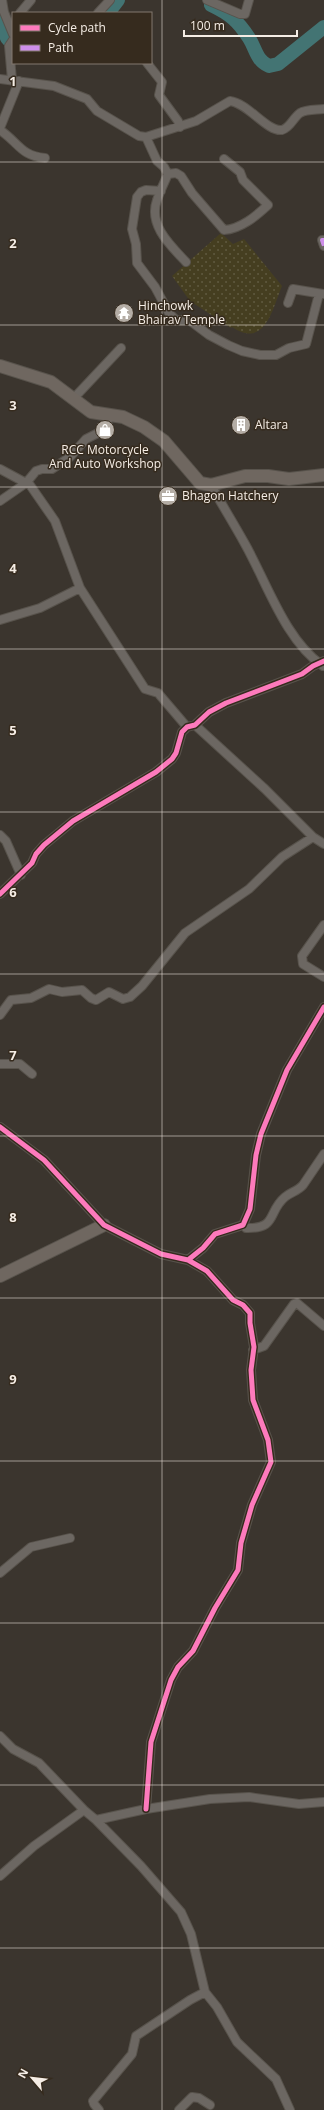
<svg xmlns="http://www.w3.org/2000/svg" width="324" height="2110" viewBox="0 0 324 2110" font-family="'Open Sans',sans-serif">
	<style>
		.sand { fill: url(#sand-dots) }
		.lines { fill: none; stroke-linecap: round; stroke-linejoin: round }
		.river { stroke: #437473; stroke-width: 14 }
		.street-casing { stroke: #58534c; stroke-width: 10 }
		.secondary-casing { stroke: #58534c; stroke-width: 14 }
		.street { stroke: #6c6762; stroke-width: 8 }
		.secondary { stroke: #6f6760; stroke-width: 12 }
		.quiet { stroke: #ce8fe9; stroke-width: 4; stroke-dasharray: 8 4; stroke-linecap: butt }
		.cycleway-casing { stroke: #362b1e; stroke-width: 8 }
		.cycleway { stroke: #fd7abc; stroke-width: 5 }
		.grid { fill: none; stroke: #f5ede5; stroke-width: 1; stroke-opacity: 0.55 }
		.labels { text-anchor: middle; stroke-width: 3; stroke-linejoin: round; paint-order: stroke }
		.poi-label { font-size: 12px; fill: #f5ede5; stroke: #362b1e; text-anchor: start }
		.grid-label { font-size: 13px; text-anchor: middle; font-weight: bold; fill: #f5ede5; stroke: #362b1e; stroke-width: 3; stroke-linejoin: round; paint-order: stroke }
	</style>
	<defs>
		<pattern id="sand-dots" width="8" height="8" patternUnits="userSpaceOnUse"><rect width="8" height="8" fill="#453e20"/><path d="M2 2h.1M6 6h.1" fill="none" stroke="#605a40" stroke-width="1.8" stroke-linecap="round"/></pattern>
	</defs>
	<rect width="100%" height="100%" fill="#3b352e"/>
	<path class="sand" d="M 221,233 L 233,244 L 244,239 L 282,286 C 272,310 265,349 232,327 L 231,328 L 190,301 L 172,276 Z"/>
	<g class="lines">
		<path class="river" d="M 211,5 C 230,14 238,21 249,38 C 256,49 256,60 269,66 L 278,64 L 324,27
			M 108,13 L 118,0
			M 0,20 L 7,38 L 13,45"/>
		<defs>
			<path id="street" d="M 2,0 L 4,12 L 13,34
				M 207,0 L 240,14 L 245,14 L 249,0
				M 20,13 L 31,0
				M 98,13 L 110,0
				M 147,63 L 162,82 L 159,95 L 178,121 L 180,127
				M 0,79 L 54,86 L 87,99 L 97,111 L 139,136 L 146,137 L 196,121 L 230,101 C 248,103 267,132 282,130 C 290,128 293,118 300,113 C 306,109 317,110 324,109
				M 12,80 L 9,46 L 13,40
				M 0,128 L 19,81
				M 0,130 C 19,143 21,156 45,158
				M 146,137 L 157,161 L 164,167 L 168,174 C 164,183 160,191 157,200 C 148,225 170,245 186,262
				M 168,174 L 176,173 L 181,176 L 192,193 L 224,230 C 241,229 256,216 268,205 L 243,180 L 240,172 L 224,159
				M 161,191 L 146,190 L 141,192 L 137,197 L 132,229 L 136,244 L 137,263 L 155,287 L 169,313 L 176,320 L 189,320 L 209,335 L 228,345 L 242,351 L 260,355 L 276,355 L 289,348 L 306,344 L 319,294
				M 324,240 L 322,240 L 324,246
				M 288,303 L 293,289 L 323,294
				M 73,399 L 121,348
				M 0,469 L 26,483 L 36,471 L 42,469 L 52,469 L 70,457 L 86,439 L 98,433 L 111,416
				M 211,485 C 222,505 234,524 245,544 C 267,583 285,640 323,666
				M 0,501 L 26,483 L 30,485 L 55,521 L 80,588 L 40,608 L 0,620
				M 80,588 L 145,689 L 158,693 L 187,727
				M 195,725 L 265,789 L 313,837 L 324,844
				M 0,835 L 6,841 L 21,875
				M 0,894 L 32,863 L 36,854 L 44,845 L 73,821 L 156,772 L 172,759 L 176,753 L 182,732 L 187,727 L 195,725 L 209,712 L 226,703 L 302,674 L 313,666 L 324,661
				M 324,925 L 302,956 L 303,964 L 324,977
				M 0,1015 L 11,1000 L 31,998 L 49,989 L 62,992 L 82,990 L 91,998 L 96,1000 L 109,992 L 123,999 L 130,997 L 142,986 L 185,933 L 249,889 L 282,857 L 313,837
				M 0,1064 L 20,1064 L 32,1074
				M 0,1127 L 44,1160 L 104,1225 L 161,1254 L 188,1260 L 203,1248 L 215,1234 L 243,1225 L 250,1209 L 256,1155 L 261,1134 L 287,1070 L 324,1007
				M 246,1228 C 278,1229 267,1212 285,1197 C 291,1192 298,1191 303,1185 L 324,1154
				M 253,1350 L 264,1346 L 294,1304 L 297,1303 L 324,1326
				M 0,1573 L 31,1547 L 70,1538
				M 0,1736 L 13,1749 L 39,1763 L 84,1810
				M 146,1809 L 151,1742 L 171,1680 L 178,1667 L 193,1651 L 215,1608 L 238,1570 L 241,1543 L 252,1505 L 271,1462 L 268,1440 L 253,1400 L 251,1370 L 254,1347 L 250,1323 L 250,1313 L 243,1305 L 233,1300 L 207,1271 L 188,1260
				M 96,1820 L 141,1866 L 181,1912 L 191,1934 L 205,1992 L 217,2007 L 237,2042 L 276,2079 L 290,2110
				M 0,1876 L 34,1846 L 84,1810 L 96,1820 L 146,1809 L 210,1799 L 249,1797 L 299,1804 L 324,1802
				M 99,2110 L 94,2104 L 93,2101 L 132,2054 L 136,2036 L 190,2000 L 205,1992
				M 179,2110 L 192,2097 L 199,2098 L 210,2105"/>
			<path id="secondary" d="M 0,366 L 51,382 L 91,412 L 123,417 L 144,427 L 164,441 L 200,483 L 211,485 L 245,476 L 268,476 L 289,479 L 324,475
				M 0,1276 L 104,1225"/>
		</defs>
		<use href="#street" class="street-casing"/>
		<use href="#secondary" class="secondary-casing"/>
		<use href="#street" class="street"/>
		<use href="#secondary" class="secondary"/>
		<path class="quiet" d="M 324,240 L 322,240 L 324,246"/>
		<defs>
			<path id="cycleway" d="M 0,894 L 32,863 L 36,854 L 44,845 L 73,821 L 156,772 L 172,759 L 176,753 L 182,732 L 187,727 L 195,725 L 209,712 L 226,703 L 302,674 L 313,666 L 324,661
				M 0,1127 L 44,1160 L 104,1225 L 161,1254 L 188,1260 L 203,1248 L 215,1234 L 243,1225 L 250,1209 L 256,1155 L 261,1134 L 287,1070 L 324,1007
				M 146,1809 L 151,1742 L 171,1680 L 178,1667 L 193,1651 L 215,1608 L 238,1570 L 241,1543 L 252,1505 L 271,1462 L 268,1440 L 253,1400 L 251,1370 L 254,1347 L 250,1323 L 250,1313 L 243,1305 L 233,1300 L 207,1271 L 188,1260"/>
		</defs>
		<use href="#cycleway" class="cycleway-casing"/>
		<use href="#cycleway" class="cycleway"/>
	</g>
	<path class="grid" d="M 162,0 L 162,2110M 0,162 L 324,162M 0,325 L 324,325M 0,487 L 324,487M 0,649 L 324,649M 0,812 L 324,812M 0,974 L 324,974M 0,1136 L 324,1136M 0,1298 L 324,1298M 0,1461 L 324,1461M 0,1623 L 324,1623M 0,1785 L 324,1785M 0,1948 L 324,1948"/>
	<defs>
		<symbol id="temple-disc" viewBox="-11 -11 22 22"><circle r="9.5" fill="#b4ada5" stroke="#362b1e"/><path d="M0-6L5-2H3V0L6.5 2.5H4V6H1.5V3h-3V6H-4V2.5H-6.5L-3 0V-2H-5Z" fill="#fff"/></symbol>
		<symbol id="building-disc" viewBox="-11 -11 22 22"><circle r="9.5" fill="#b4ada5" stroke="#362b1e"/><path d="M-4-6H4V6H1V3H-1V6H-4ZM-2.5-4.3h1.7v1.8h-1.7ZM.8-4.3h1.7v1.8H.8ZM-2.5-1h1.7V.8h-1.7ZM.8-1h1.7V.8H.8Z" fill="#fff"/></symbol>
		<symbol id="shop-disc" viewBox="-11 -11 22 22"><circle r="9.5" fill="#b4ada5" stroke="#362b1e"/><path d="M-5-2.5h2.3a2.7 3.5 0 0 1 5.4 0H5L5.5 6h-11ZM-1.5-2.5h3a1.5 2.3 0 0 0-3 0Z" fill="#fff"/></symbol>
		<symbol id="office-disc" viewBox="-11 -11 22 22"><circle r="9.5" fill="#b4ada5" stroke="#362b1e"/><path d="M-6-3h4V-5.5h4V-3h4V5H-6ZM-1-4.5V-3h2v-1.5ZM-6 0V1H6V0Z" fill="#fff"/></symbol>
	</defs>
	<g fill-rule="evenodd">
		<use href="#temple-disc" x="113" y="302" width="22" height="22"/>
		<use href="#building-disc" x="230" y="414" width="22" height="22"/>
		<use href="#shop-disc" x="94" y="419" width="22" height="22"/>
		<use href="#office-disc" x="157" y="485" width="22" height="22"/>
	</g>
	<g class="labels">
		<g class="poi-label">
			<text x="138" y="310">Hinchowk<tspan x="138" dy="14">Bhairav Temple</tspan></text>
			<text x="255" y="429">Altara</text>
			<text x="105" y="454" text-anchor="middle">RCC Motorcycle<tspan x="105" dy="14">And Auto Workshop</tspan></text>
			<text x="182" y="500">Bhagon Hatchery</text>
		</g>
	</g>
	<g class="grid-label">
		<text x="13" y="86">1</text>
		<text x="13" y="248">2</text>
		<text x="13" y="410">3</text>
		<text x="13" y="573">4</text>
		<text x="13" y="735">5</text>
		<text x="13" y="897">6</text>
		<text x="13" y="1060">7</text>
		<text x="13" y="1222">8</text>
		<text x="13" y="1384">9</text>
	</g>
	<rect x="12" y="12" width="140" height="52" fill="#362b1e" stroke="#82796e"/>
	<rect x="20" y="25" width="20" height="6" fill="#fd7abc" stroke="#82796e"/>
	<text x="48" y="32" font-size="12" fill="#f5ede5">Cycle path</text>
	<rect x="20" y="45" width="20" height="6" fill="#ce8fe9" stroke="#82796e"/>
	<text x="48" y="52" font-size="12" fill="#f5ede5">Path</text>
	<g transform="translate(32 2078) rotate(298)" stroke="#362b1e" stroke-width="3" paint-order="stroke">
	<path d="M0-3L7 15L0 10L-7 15Z" fill="#f5ede5"/>
	<text y="-6" font-size="11" font-weight="bold" text-anchor="middle" fill="#f5ede5">N</text>
	</g>
	<path d="M184 30v6h113v-6" fill="none" stroke="#f5ede5" stroke-width="2"/>
	<text x="190" y="30" font-size="12" fill="#f5ede5" stroke="#362b1e" stroke-width="3" paint-order="stroke">100 m</text>
</svg>
